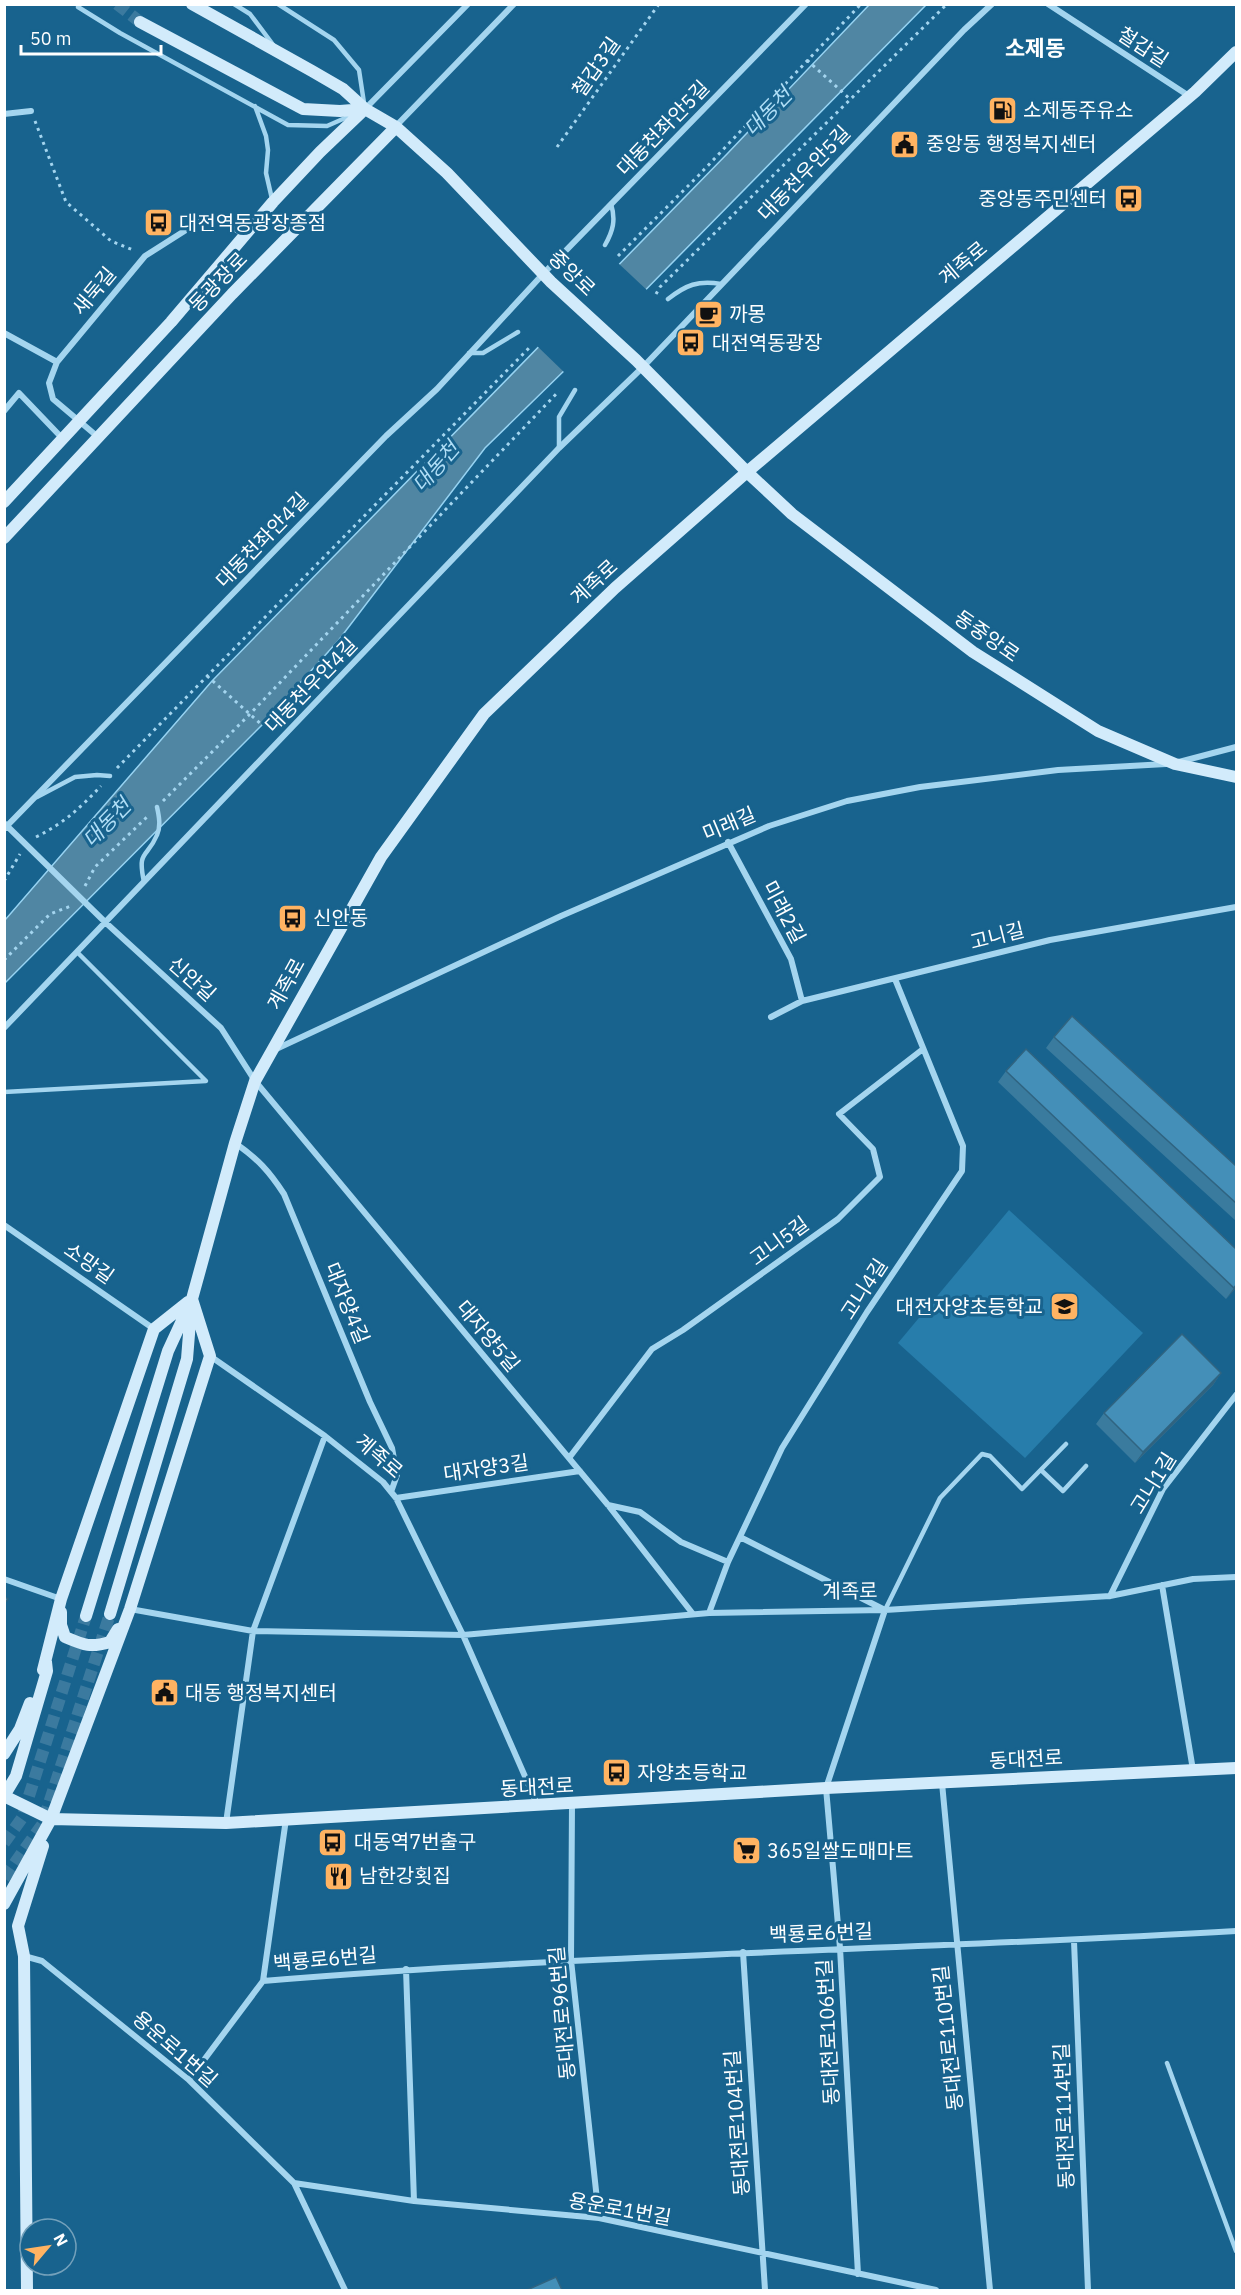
<svg xmlns="http://www.w3.org/2000/svg" width="1241" height="2295" viewBox="0 0 1241 2295" font-family="'IBM Plex Sans','Noto Sans KR',sans-serif">
	<style>
		.green { fill: #277dab }
		.water { fill: #5086a3; stroke: #97d3f2; stroke-width: 1.5 }
		.pier { fill: #18638e }
		.lines { fill: none; stroke-linecap: round; stroke-linejoin: round }
		.secondary-tunnel { stroke: #3b7a9f; stroke-width: 12; stroke-dasharray: 12 6; stroke-linecap: butt }
		.path { stroke: #a4d5ef; stroke-width: 3; stroke-dasharray: 3 4.5; stroke-linecap: butt }
		.lane { stroke: #a4d5ef; stroke-width: 4.5 }
		.street { stroke: #a4d5ef; stroke-width: 6 }
		.secondary { stroke: #d2ebfb; stroke-width: 12 }
		.wall { fill: #3a7b9e }
		.shaded-wall { fill: #306481 }
		.building { fill: #448fb8; stroke: #306481; stroke-width: 1.5 }
		.labels { text-anchor: middle; stroke-width: 6; stroke-linejoin: round; paint-order: stroke }
		.street-label { font-size: 20px; fill: #fff; stroke: #18638e }
		.poi-label { font-size: 20px; fill: #fff; stroke: #18638e; text-anchor: start }
		.water-label { font-size: 21px; font-style: italic; fill: #b0def6; stroke: #18638e }
		.quarter-label { font-size: 22px; font-weight: bold; fill: #fff; stroke: #18638e }
	</style>
	<rect width="100%" height="100%" fill="#18638e"/>
	<path class="green" d="M 1009,1210 L 1143,1333 L 1025,1458 L 898,1343 Z"/>
	<path class="water" d="M 869,5 L 926,5 L 610,326 L 485,448 L 338,641 L 262,725 L 5,983 L 5,920 L 212,681 L 727,154 Z"/>
	<path class="pier" d="M 617,262 L 649,292 L 566,374 L 536,345 Z"/>
	<g class="lines">
		<path class="secondary-tunnel" d="M 117,4 L 140,22
			M 4,1843 L 22,1818 L 86,1616
			M 4,1878 L 42,1825 L 110,1614"/>
		<path class="path" d="M 807,60 L 850,99
			M 35,121 L 66,202 L 111,241 L 133,250
			M 557,147 L 659,4
			M 618,256 L 699,175 L 861,4
			M 656,294 L 660,287 L 947,4
			M 207,676 L 262,725
			M 117,768 L 531,346
			M 163,801 L 249,715 L 559,391
			M 36,837 C 64,823 79,809 101,786
			M 4,881 L 20,854
			M 85,886 L 95,867 L 148,816
			M 4,960 L 50,914 L 71,906"/>
		<path class="lane" d="M 79,4 L 78,7 L 120,33 L 288,125 L 327,126 L 352,115
			M 234,4 L 250,14 L 274,46
			M 278,4 L 334,40 L 359,70 L 364,103
			M 255,106 L 266,136 L 268,150 L 266,173 L 272,199
			M 605,245 C 613,231 616,220 611,204
			M 668,299 C 686,285 698,280 721,284
			M 469,353 L 483,353 L 518,332
			M 559,448 L 559,417 L 575,390
			M 37,797 L 75,777 L 97,775 L 110,776
			M 144,882 C 137,849 147,859 157,835 C 161,826 159,816 157,807
			M 4,1092 L 206,1081 L 77,952
			M 1041,1470 L 1063,1491 L 1086,1466
			M 885,1610 L 940,1498 L 982,1454 L 990,1456 L 1022,1489 L 1066,1444
			M 1167,2063 L 1236,2251"/>
		<path class="street" d="M 1048,4 L 1189,96
			M 365,109 L 468,4
			M 4,114 L 31,111
			M 396,126 L 514,4
			M 4,333 L 57,362
			M 4,411 L 19,393 L 63,439
			M 98,437 L 53,399 L 49,383 L 57,362 L 145,256 L 208,216 L 247,235
			M 1179,762 L 1236,747
			M 5,824 L 105,922 L 221,1028 L 255,1081 L 608,1505 L 693,1614
			M 4,829 L 386,436 L 437,389 L 543,274 L 806,4
			M 728,842 L 791,959 L 802,1001
			M 771,1017 L 802,1001 L 1050,940 L 1236,907
			M 4,1028 L 559,448 L 643,367 L 964,30 L 992,4
			M 274,1050 L 561,916 L 769,826 L 847,801 L 920,787 L 1058,770 L 1166,764
			M 235,1143 C 258,1159 269,1171 284,1194 L 370,1402 L 392,1448 L 397,1475 L 391,1492
			M 4,1225 L 154,1329
			M 210,1356 L 325,1436 L 383,1482 L 396,1498 L 463,1635 L 538,1806
			M 569,1458 L 652,1349 L 683,1330 L 838,1219 L 880,1177 L 873,1149 L 839,1114 L 923,1049
			M 396,1498 L 580,1471
			M 608,1505 L 640,1512 L 681,1542 L 728,1562
			M 740,1537 L 885,1610 L 826,1788 L 840,1948 L 858,2274
			M 4,1579 L 61,1599
			M 1162,1585 L 1193,1770
			M 1110,1596 L 1163,1489 L 1236,1395
			M 130,1609 L 253,1631 L 463,1635 L 709,1613 L 885,1610 L 1110,1596 L 1193,1579 L 1236,1577
			M 709,1613 L 728,1562 L 782,1448 L 867,1312 L 962,1171 L 963,1146 L 895,979
			M 942,1783 L 990,2290
			M 572,1804 L 571,1960 L 599,2218
			M 226,1823 L 253,1631 L 325,1436
			M 1074,1941 L 1088,2290
			M 743,1952 L 765,2290
			M 24,1956 L 42,1961 L 189,2080 L 294,2183 L 345,2290
			M 406,1969 L 414,2201
			M 263,1981 C 587,1954 912,1950 1236,1931
			M 189,2080 L 263,1981 L 286,1819
			M 294,2183 L 414,2201 L 599,2218 L 936,2290"/>
		<path class="secondary" d="M 192,4 L 312,71 L 343,89 L 365,109 L 396,127 L 447,173 L 551,282 L 636,360 L 747,472 L 792,514 L 973,652 L 1098,731 L 1175,764 L 1236,777
			M 140,22 L 303,109 L 340,111 L 365,109
			M 4,502 L 171,322 L 273,202 L 320,152 L 365,109
			M 4,538 L 232,294 L 396,127
			M 61,1612 L 61,1625 L 65,1637 C 84,1645 90,1648 110,1642 L 118,1629
			M 110,1614 L 187,1359 L 191,1309
			M 86,1616 L 168,1351 L 192,1299 L 235,1143 L 255,1081 L 381,857 L 484,714 L 615,588 L 747,472 L 1195,92 L 1236,52
			M 46,1662 L 47,1671 L 16,1776 L 4,1796 L 51,1819 L 226,1823 L 826,1788 L 1236,1768
			M 43,1670 L 61,1599 L 154,1329 L 188,1302
			M 4,1754 L 20,1729 L 30,1703
			M 4,1904 L 51,1819 L 130,1609 L 210,1356 L 192,1299
			M 27,2290 L 24,1956 L 18,1926 L 43,1846"/>
	</g>
	<path class="wall" d="M 1054,1037 L 1236,1166 L 1236,1221 L 1046,1048 Z
		M 1006,1071 L 1236,1288 L 1226,1299 L 998,1082 Z
		M 1221,1373 L 1213,1385 L 1135,1463 L 1096,1424 L 1104,1413 Z"/>
	<path class="shaded-wall" d="M 1236,1285 L 1236,1288 L 1226,1299 L 1234,1288 Z
		M 1221,1373 L 1213,1385 L 1135,1463 L 1143,1452 Z"/>
	<path class="building" d="M 1072,1016 L 1236,1166 L 1236,1203 L 1054,1037 Z
		M 1026,1049 L 1236,1249 L 1236,1285 L 1234,1288 L 1006,1071 Z
		M 1182,1334 L 1221,1373 L 1143,1452 L 1104,1413 Z
		M 4,1596 L 8,1599 L 4,1604 Z
		M 556,2277 L 562,2290 L 527,2290 Z"/>
	<defs>
		<symbol id="fuel-square" viewBox="-11 -11 22 22"><rect x="-9" y="-9" width="18" height="18" rx="4" fill="#ffb362" stroke="#18638e"/><path d="M-5.5-6h7V0h2V4h1.3V-2.5L3-4.5l.8-.8L6-3V5H2.5V1h-1V6h-7ZM-4.2-4.7v3.2H.2V-4.7Z" fill="#111"/></symbol>
		<symbol id="civic-square" viewBox="-11 -11 22 22"><rect x="-9" y="-9" width="18" height="18" rx="4" fill="#ffb362" stroke="#18638e"/><path d="M-.6-6.5H3V-4.5H.6V-3L4-1V1h2V6H-6V1h2V-1L-.6-3ZM-1.2 2.5V6h2.4V2.5Z" fill="#111"/></symbol>
		<symbol id="bus-square" viewBox="-11 -11 22 22"><rect x="-9" y="-9" width="18" height="18" rx="4" fill="#ffb362" stroke="#18638e"/><path d="M-5-6H5V4H4V6H2V4H-2V6H-4V4H-5ZM-3.5-4V0h7V-4ZM-3.5 1.2v1.5H-2V1.2ZM2 1.2v1.5H3.5V1.2Z" fill="#111"/></symbol>
		<symbol id="cafe-square" viewBox="-11 -11 22 22"><rect x="-9" y="-9" width="18" height="18" rx="4" fill="#ffb362" stroke="#18638e"/><path d="M-5.5-4.5H6V0H3Q3 3.5 0 3.5H-2.5Q-5.5 3.5-5.5 0ZM3-3.2v2h1.7v-2ZM-6 4.5H4V6H-6Z" fill="#111"/></symbol>
		<symbol id="school-square" viewBox="-11 -11 22 22"><rect x="-9" y="-9" width="18" height="18" rx="4" fill="#ffb362" stroke="#18638e"/><path d="M0-5L7-2L0 1L-7-2ZM-4 1L0 2.5L4 1V4Q0 6-4 4Z" fill="#111"/></symbol>
		<symbol id="supermarket-square" viewBox="-11 -11 22 22"><rect x="-9" y="-9" width="18" height="18" rx="4" fill="#ffb362" stroke="#18638e"/><path d="M-6-5.5h2.5l.6 2H6L4.5 2H-2.5L-4.4-4H-6ZM-1.5 3.2a1.3 1.3 0 1 0 .1 0ZM3 3.2a1.3 1.3 0 1 0 .1 0Z" fill="#111"/></symbol>
		<symbol id="restaurant-square" viewBox="-11 -11 22 22"><rect x="-9" y="-9" width="18" height="18" rx="4" fill="#ffb362" stroke="#18638e"/><path d="M-5-6h1v4h1v-4h1v4h1v-4h1v5L-1.5 .5V6h-2V.5L-5-1ZM5-6V6H3V1.5H1.5Q1.5-4 5-6Z" fill="#111"/></symbol>
	</defs>
	<g fill-rule="evenodd">
		<use href="#fuel-square" x="986" y="94" width="33" height="33"/>
		<use href="#civic-square" x="888" y="128" width="33" height="33"/>
		<use href="#bus-square" x="1112" y="182" width="33" height="33"/>
		<use href="#bus-square" x="142" y="206" width="33" height="33"/>
		<use href="#cafe-square" x="692" y="298" width="33" height="33"/>
		<use href="#bus-square" x="674" y="326" width="33" height="33"/>
		<use href="#bus-square" x="276" y="902" width="33" height="33"/>
		<use href="#school-square" x="1048" y="1290" width="33" height="33"/>
		<use href="#civic-square" x="148" y="1676" width="33" height="33"/>
		<use href="#bus-square" x="600" y="1756" width="33" height="33"/>
		<use href="#bus-square" x="316" y="1826" width="33" height="33"/>
		<use href="#supermarket-square" x="730" y="1834" width="33" height="33"/>
		<use href="#restaurant-square" x="322" y="1860" width="33" height="33"/>
	</g>
	<g class="labels">
		<g class="street-label">
			<text transform="translate(1143 47) rotate(33)" y="7">철갑길</text>
			<text transform="translate(596 67) rotate(-55)" y="7">철갑3길</text>
			<text transform="translate(663 128) rotate(-46)" y="7">대동천좌안5길</text>
			<text transform="translate(804 173) rotate(-46)" y="7">대동천우안5길</text>
			<text transform="translate(963 263) rotate(-40)" y="7">계족로</text>
			<text transform="translate(572 273) rotate(44)" y="7">중앙로</text>
			<text transform="translate(218 282) rotate(-46)" y="7">동광장로</text>
			<text transform="translate(94 291) rotate(-50)" y="7">새둑길</text>
			<text transform="translate(262 540) rotate(-46)" y="7">대동천좌안4길</text>
			<text transform="translate(594 582) rotate(-43)" y="7">계족로</text>
			<text transform="translate(987 636) rotate(35)" y="7">동중앙로</text>
			<text transform="translate(311 685) rotate(-46)" y="7">대동천우안4길</text>
			<text transform="translate(729 824) rotate(-23)" y="7">미래길</text>
			<text transform="translate(784 912) rotate(62)" y="7">미래2길</text>
			<text transform="translate(997 936) rotate(-14)" y="7">고니길</text>
			<text transform="translate(192 979) rotate(42)" y="7">신안길</text>
			<text transform="translate(286 984) rotate(-61)" y="7">계족로</text>
			<text transform="translate(779 1241) rotate(-36)" y="7">고니5길</text>
			<text transform="translate(89 1263) rotate(35)" y="7">소망길</text>
			<text transform="translate(864 1289) rotate(-57)" y="7">고니4길</text>
			<text transform="translate(347 1303) rotate(68)" y="7">대자양4길</text>
			<text transform="translate(488 1336) rotate(50)" y="7">대자양5길</text>
			<text transform="translate(379 1456) rotate(41)" y="7">계족로</text>
			<text transform="translate(486 1468) rotate(-8)" y="7">대자양3길</text>
			<text transform="translate(1153 1483) rotate(-58)" y="7">고니1길</text>
			<text transform="translate(850 1591) rotate(-1)" y="7">계족로</text>
			<text transform="translate(1026 1759) rotate(-3)" y="7">동대전로</text>
			<text transform="translate(537 1787) rotate(-3)" y="7">동대전로</text>
			<text transform="translate(821 1933) rotate(-2)" y="7">백룡로6번길</text>
			<text transform="translate(325 1959) rotate(-5)" y="7">백룡로6번길</text>
			<text transform="translate(562 2013) rotate(-95)" y="7">동대전로96번길</text>
			<text transform="translate(828 2032) rotate(-93)" y="7">동대전로106번길</text>
			<text transform="translate(948 2038) rotate(-96)" y="7">동대전로110번길</text>
			<text transform="translate(175 2049) rotate(41)" y="7">용운로1번길</text>
			<text transform="translate(1064 2116) rotate(-92)" y="7">동대전로114번길</text>
			<text transform="translate(737 2123) rotate(-94)" y="7">동대전로104번길</text>
			<text transform="translate(620 2209) rotate(10)" y="7">용운로1번길</text>
		</g>
		<g class="poi-label">
			<text x="1023" y="117">소제동주유소</text>
			<text x="926" y="151">중앙동 행정복지센터</text>
			<text x="1107" y="206" text-anchor="end">중앙동주민센터</text>
			<text x="179" y="230">대전역동광장종점</text>
			<text x="729" y="321">까몽</text>
			<text x="712" y="350">대전역동광장</text>
			<text x="313" y="925">신안동</text>
			<text x="1043" y="1314" text-anchor="end">대전자양초등학교</text>
			<text x="185" y="1700">대동 행정복지센터</text>
			<text x="637" y="1780">자양초등학교</text>
			<text x="354" y="1849">대동역7번출구</text>
			<text x="767" y="1858">365일쌀도매마트</text>
			<text x="359" y="1883">남한강횟집</text>
		</g>
		<g class="water-label">
			<text transform="translate(768 112) rotate(-46)" y="7">대동천</text>
			<text transform="translate(436 467) rotate(-49)" y="7">대동천</text>
			<text transform="translate(107 823) rotate(-46)" y="7">대동천</text>
		</g>
		<g class="quarter-label">
			<text x="1035" y="56">소제동</text>
		</g>
	</g>
	<rect width="1241" height="2295" fill="none" stroke="#ffffff" stroke-width="12"/>
	<g transform="translate(48 2247) rotate(61)"><circle r="28" fill="#18638e" stroke="#74a1bb" stroke-width="1.5"/>
	<path d="M0-4.5L10 22L0 15L-10 22Z" fill="#ffb362"/>
	<text y="-9" font-size="16" font-weight="bold" text-anchor="middle" fill="#ffffff">N</text>
	</g>
	<path d="M21 45v9h140v-9" fill="none" stroke="#ffffff" stroke-width="3"/>
	<text x="30" y="45" font-size="18" fill="#ffffff" stroke="#18638e" stroke-width="4.5" paint-order="stroke">50 m</text>
</svg>
